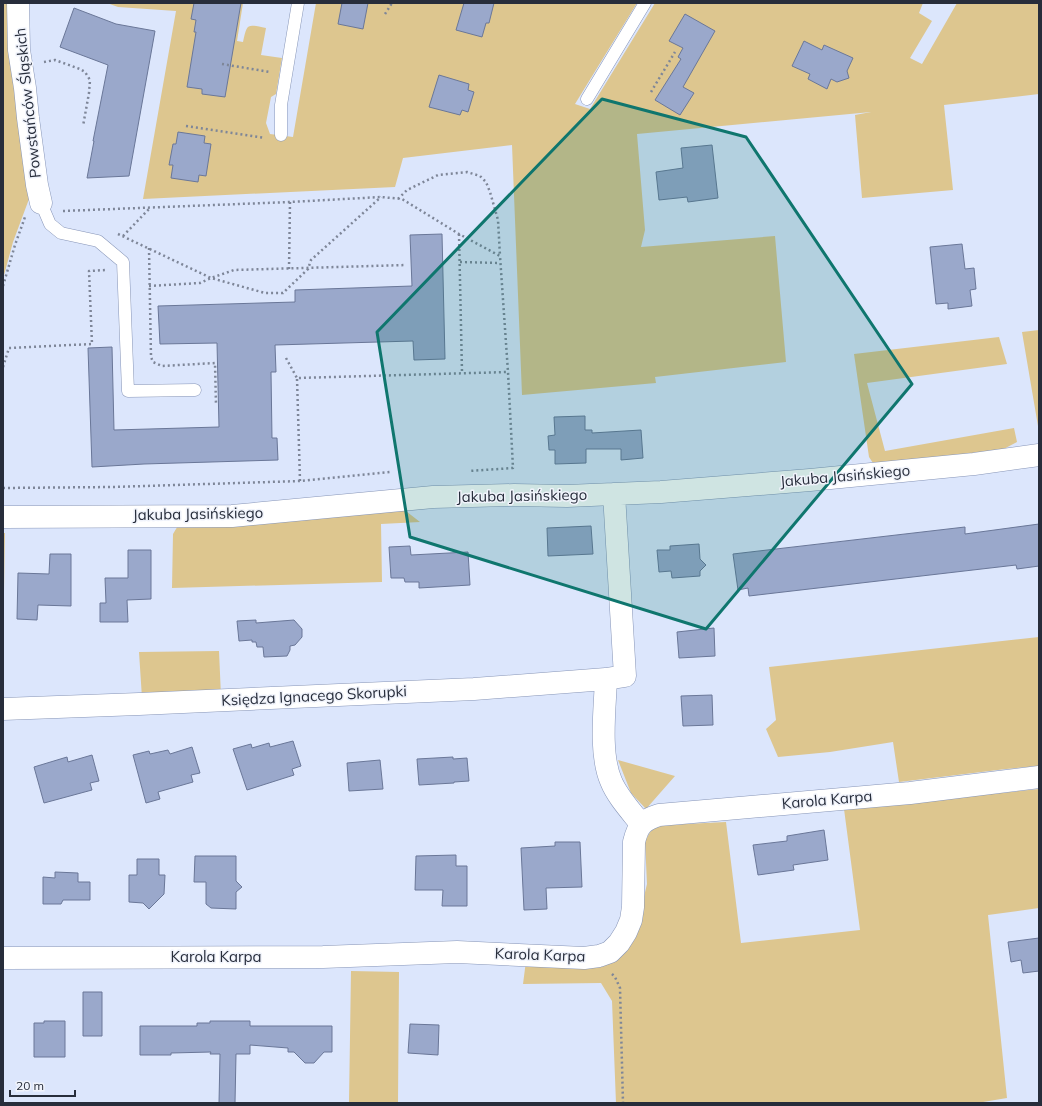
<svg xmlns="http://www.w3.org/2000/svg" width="1042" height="1106" viewBox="0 0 1042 1106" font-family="Mulish,sans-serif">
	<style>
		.green { fill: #ddc68f }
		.building { fill: #9aa8cb; stroke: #6a7798 }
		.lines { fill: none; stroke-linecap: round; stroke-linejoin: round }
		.lane-casing { stroke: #8795b7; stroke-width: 13 }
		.street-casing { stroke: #8795b7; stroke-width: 23 }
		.path { stroke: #7e8698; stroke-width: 2.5; stroke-dasharray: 2 3; stroke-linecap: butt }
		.lane { stroke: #fff; stroke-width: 12 }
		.street { stroke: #fff; stroke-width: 22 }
		.marked { fill: #0f766e; fill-opacity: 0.2; stroke: #0f766e; stroke-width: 3; stroke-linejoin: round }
		.labels { text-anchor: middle; stroke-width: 3; stroke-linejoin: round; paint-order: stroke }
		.street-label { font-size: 15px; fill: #272d3b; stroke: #f0f3fb }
	</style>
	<rect width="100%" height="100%" fill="#dce6fc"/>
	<path class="green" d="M 3,3 L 7,3 L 32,191 L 13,242 L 3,279 Z
		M 107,3 L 243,3 L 237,41 L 243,42 C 247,23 247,24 266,28 L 261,55 L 282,58 L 276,94 L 271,97 L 266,123 L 270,134 L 293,137 L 316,3 L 637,3 L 575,104 L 590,109 L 655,3 L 923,3 L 919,13 L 932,21 L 910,58 L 922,64 L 957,3 L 1039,3 L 1039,94 L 944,105 L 953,190 L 862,198 L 855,115 L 871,112 L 637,134 L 645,230 L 641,247 L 775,236 L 786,362 L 655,377 L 656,383 L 522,395 L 512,145 L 403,158 L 395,187 L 143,199 L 176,11 L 118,7 Z
		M 1039,330 L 1039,432 L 1022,332 Z
		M 999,337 L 1007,364 L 867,383 L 885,451 L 1014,428 L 1017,442 L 998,452 L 875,466 L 869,457 L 854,354 Z
		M 402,508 L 420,522 L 381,524 L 382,582 L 172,588 L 173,534 L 179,524 Z
		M 3,533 L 5,533 L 3,651 Z
		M 1039,637 L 1039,766 L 1006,769 L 899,782 L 893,742 L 830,752 L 778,757 L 766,729 L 776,720 L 769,667 Z
		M 219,651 L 221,696 L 142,698 L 139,652 Z
		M 618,760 L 675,776 L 646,809 L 631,793 Z
		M 1039,789 L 1039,908 L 988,915 L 1007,1098 L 977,1103 L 616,1103 L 612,1001 L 601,983 L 523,984 L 526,961 L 600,964 L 633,942 L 647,884 L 645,841 L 653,827 L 665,825 L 726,822 L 741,943 L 860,930 L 844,809 Z
		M 351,971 L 399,972 L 398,1103 L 349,1103 Z"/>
	<path class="building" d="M 194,3 L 241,3 L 225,97 L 202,94 L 202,89 L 187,87 L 196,32 L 194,32 L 196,20 L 191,19 Z
		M 342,3 L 368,3 L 363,29 L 338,24 Z
		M 464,3 L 494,3 L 489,23 L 486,23 L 482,37 L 456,30 Z
		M 74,8 L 116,24 L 155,31 L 129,176 L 87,178 L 94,141 L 93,141 L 108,65 L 60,47 Z
		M 685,14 L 715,31 L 683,87 L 694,93 L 680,115 L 655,100 L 681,59 L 678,57 L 683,48 L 669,41 Z
		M 804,41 L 822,50 L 824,45 L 853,58 L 847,71 L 849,78 L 837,82 L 831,79 L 827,89 L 808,79 L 810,74 L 792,66 Z
		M 439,75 L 469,84 L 468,90 L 474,92 L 468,112 L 462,110 L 460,115 L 429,107 Z
		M 178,132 L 205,136 L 204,143 L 211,144 L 206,176 L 199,175 L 198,182 L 171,178 L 173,165 L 169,165 L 173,144 L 176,144 Z
		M 712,145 L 718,198 L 688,202 L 687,197 L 659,200 L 656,172 L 683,168 L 681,148 Z
		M 442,234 L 445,359 L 414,360 L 413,341 L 275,345 L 276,372 L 271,372 L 272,438 L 277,438 L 278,460 L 144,464 L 92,467 L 88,348 L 112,347 L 114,430 L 219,427 L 217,343 L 160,344 L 158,306 L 295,302 L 295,290 L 412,286 L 410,235 Z
		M 962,244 L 965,269 L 974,268 L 976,289 L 970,290 L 972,306 L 948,309 L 948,303 L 936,304 L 930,247 Z
		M 585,416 L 585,430 L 592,430 L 592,433 L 641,430 L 643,458 L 621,460 L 621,449 L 586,449 L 586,463 L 555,464 L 555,450 L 549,450 L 548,436 L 555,435 L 554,417 Z
		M 1039,524 L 1039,566 L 1017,569 L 1016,565 L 749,596 L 748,588 L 738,590 L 733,554 L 965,527 L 965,534 Z
		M 591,526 L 593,554 L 548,556 L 547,528 Z
		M 699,544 L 700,559 L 706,565 L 700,571 L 700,576 L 672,578 L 671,571 L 659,572 L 657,550 L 670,550 L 670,546 Z
		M 410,546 L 411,555 L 468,552 L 470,585 L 419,588 L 419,582 L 405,582 L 404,578 L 391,578 L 389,547 Z
		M 128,550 L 151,550 L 151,599 L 127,600 L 128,622 L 100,622 L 100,603 L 106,603 L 105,578 L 128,578 Z
		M 50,554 L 71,554 L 71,606 L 38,605 L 37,620 L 17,619 L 18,573 L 49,574 Z
		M 256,620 L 256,623 L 294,620 L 302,629 L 302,637 L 295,645 L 290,646 L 290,650 L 287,656 L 264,657 L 263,647 L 257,647 L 256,642 L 252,642 L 252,640 L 239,641 L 237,621 Z
		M 714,628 L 715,656 L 679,658 L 677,632 Z
		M 712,695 L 713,725 L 683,726 L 681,696 Z
		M 293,741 L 301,766 L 292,769 L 294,775 L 247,790 L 233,749 L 251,744 L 252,748 L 269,743 L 270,747 Z
		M 192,747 L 200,773 L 191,775 L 193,782 L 158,792 L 160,799 L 146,803 L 133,755 L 149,751 L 150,754 L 168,750 L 170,754 Z
		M 92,755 L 99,781 L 90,783 L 92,790 L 44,803 L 34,767 L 67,757 L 68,762 Z
		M 453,757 L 453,759 L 467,758 L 469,781 L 454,782 L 454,783 L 419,785 L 417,759 Z
		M 380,760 L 383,789 L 349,791 L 347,763 Z
		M 824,830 L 828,860 L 793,865 L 794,870 L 758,875 L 753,845 L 787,841 L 787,836 Z
		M 555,842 L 580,842 L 582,887 L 546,888 L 547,909 L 524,910 L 521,848 L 555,846 Z
		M 456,855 L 456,866 L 467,866 L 467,906 L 442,906 L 443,890 L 415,890 L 416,856 Z
		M 195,856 L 236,856 L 236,881 L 242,887 L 236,892 L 236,909 L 211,908 L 206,904 L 206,882 L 194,882 Z
		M 137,859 L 159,859 L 159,875 L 165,875 L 164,894 L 149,909 L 143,903 L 129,902 L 129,875 L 137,875 Z
		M 55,872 L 78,873 L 78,882 L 90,882 L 90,900 L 63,900 L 61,904 L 43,904 L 43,877 L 55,878 Z
		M 1039,938 L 1039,971 L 1023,973 L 1021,960 L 1011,962 L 1008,942 Z
		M 83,992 L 102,992 L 102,1036 L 83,1036 Z
		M 44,1021 L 65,1021 L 65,1057 L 34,1057 L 34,1023 L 44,1023 Z
		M 210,1021 L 250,1021 L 250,1026 L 332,1026 L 332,1052 L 324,1052 L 314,1063 L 305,1063 L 294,1052 L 288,1052 L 288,1048 L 250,1045 L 250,1054 L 236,1054 L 235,1103 L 219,1103 L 220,1054 L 210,1054 L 211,1052 L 171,1053 L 171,1055 L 140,1055 L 140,1026 L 197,1026 L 197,1023 L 210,1023 Z
		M 410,1024 L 439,1025 L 438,1055 L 408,1053 Z"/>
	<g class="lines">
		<defs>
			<path id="lane" d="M 587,99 L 645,3
				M 281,135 L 281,105 L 298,3
				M 41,203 L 50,224 L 61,233 L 98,241 L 123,262 L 128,391 L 195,390"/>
			<path id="street" d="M 18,3 L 19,50 L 25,88 L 28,118 L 37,185 L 41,203
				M 3,517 L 232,516 L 433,497 L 514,495 L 567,496 L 661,492 L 810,480 L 974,464 L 1039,455
				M 606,679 C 605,708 599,753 611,781 C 617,796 630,810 641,824
				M 3,709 L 139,704 L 474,689 L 606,679 L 625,676 L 614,494
				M 3,958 L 323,957 L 457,952 L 584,958 L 599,956 L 610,952 L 619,943 L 626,932 L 631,920 L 633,907 L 634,842 C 638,825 643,820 659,815 L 910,793 L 1039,777"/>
		</defs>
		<use href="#lane" class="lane-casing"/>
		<use href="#street" class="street-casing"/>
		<path class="path" d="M 385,14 L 392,3
			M 44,62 L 55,60 L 80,69 L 85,72 L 90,80 L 89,93 L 83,126
			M 222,64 L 270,72
			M 651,92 L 675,52
			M 186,126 L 265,138
			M 398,199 L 407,190 L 438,175 L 467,172 L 480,176 L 486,182 L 490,192 L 498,220 L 500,256
			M 63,211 L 290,202 L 381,197 L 402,199 L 459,234 L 500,256 L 508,372 L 513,468 L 469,471
			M 118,234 L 211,278 L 265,293 L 283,293 L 308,269 L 311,260 L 381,197
			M 459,234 L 462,372
			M 123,236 L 149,209
			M 149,248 L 151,357 L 153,362 L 162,366 L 215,363 L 216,405
			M 460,262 L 500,263
			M 289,269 L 290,202
			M 3,286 L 15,245 L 25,217
			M 149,286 L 200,283 L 211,278 L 234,270 L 406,265
			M 286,358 L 297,378
			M 3,367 L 9,348 L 92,344 L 89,271 L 106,270
			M 300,481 L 297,378 L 508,372
			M 3,488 L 113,487 L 300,481 L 390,472
			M 612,974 L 615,977 L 620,988 L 623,1103"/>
		<use href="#lane" class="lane"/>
		<use href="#street" class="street"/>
	</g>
	<path class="marked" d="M 602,99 L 746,137 L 912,384 L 706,629 L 410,537 L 377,332 Z"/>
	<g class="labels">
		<g class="street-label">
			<text transform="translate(28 103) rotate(-96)" y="5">Powstańców Śląskich</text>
			<text transform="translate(845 476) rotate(-5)" y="5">Jakuba Jasińskiego</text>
			<text transform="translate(522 496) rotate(-1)" y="5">Jakuba Jasińskiego</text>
			<text transform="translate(198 514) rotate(-1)" y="5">Jakuba Jasińskiego</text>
			<text transform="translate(314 696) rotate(-3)" y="5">Księdza Ignacego Skorupki</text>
			<text transform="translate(827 800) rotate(-5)" y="5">Karola Karpa</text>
			<text transform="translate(540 955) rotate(2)" y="5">Karola Karpa</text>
			<text x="216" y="962">Karola Karpa</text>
		</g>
	</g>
	<rect width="1042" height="1106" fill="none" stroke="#272d3b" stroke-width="8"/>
	<path d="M10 1090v6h65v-6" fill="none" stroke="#272d3b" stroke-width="2"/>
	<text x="16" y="1090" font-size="12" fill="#272d3b" stroke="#f0f3fb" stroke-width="3" paint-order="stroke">20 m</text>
</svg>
